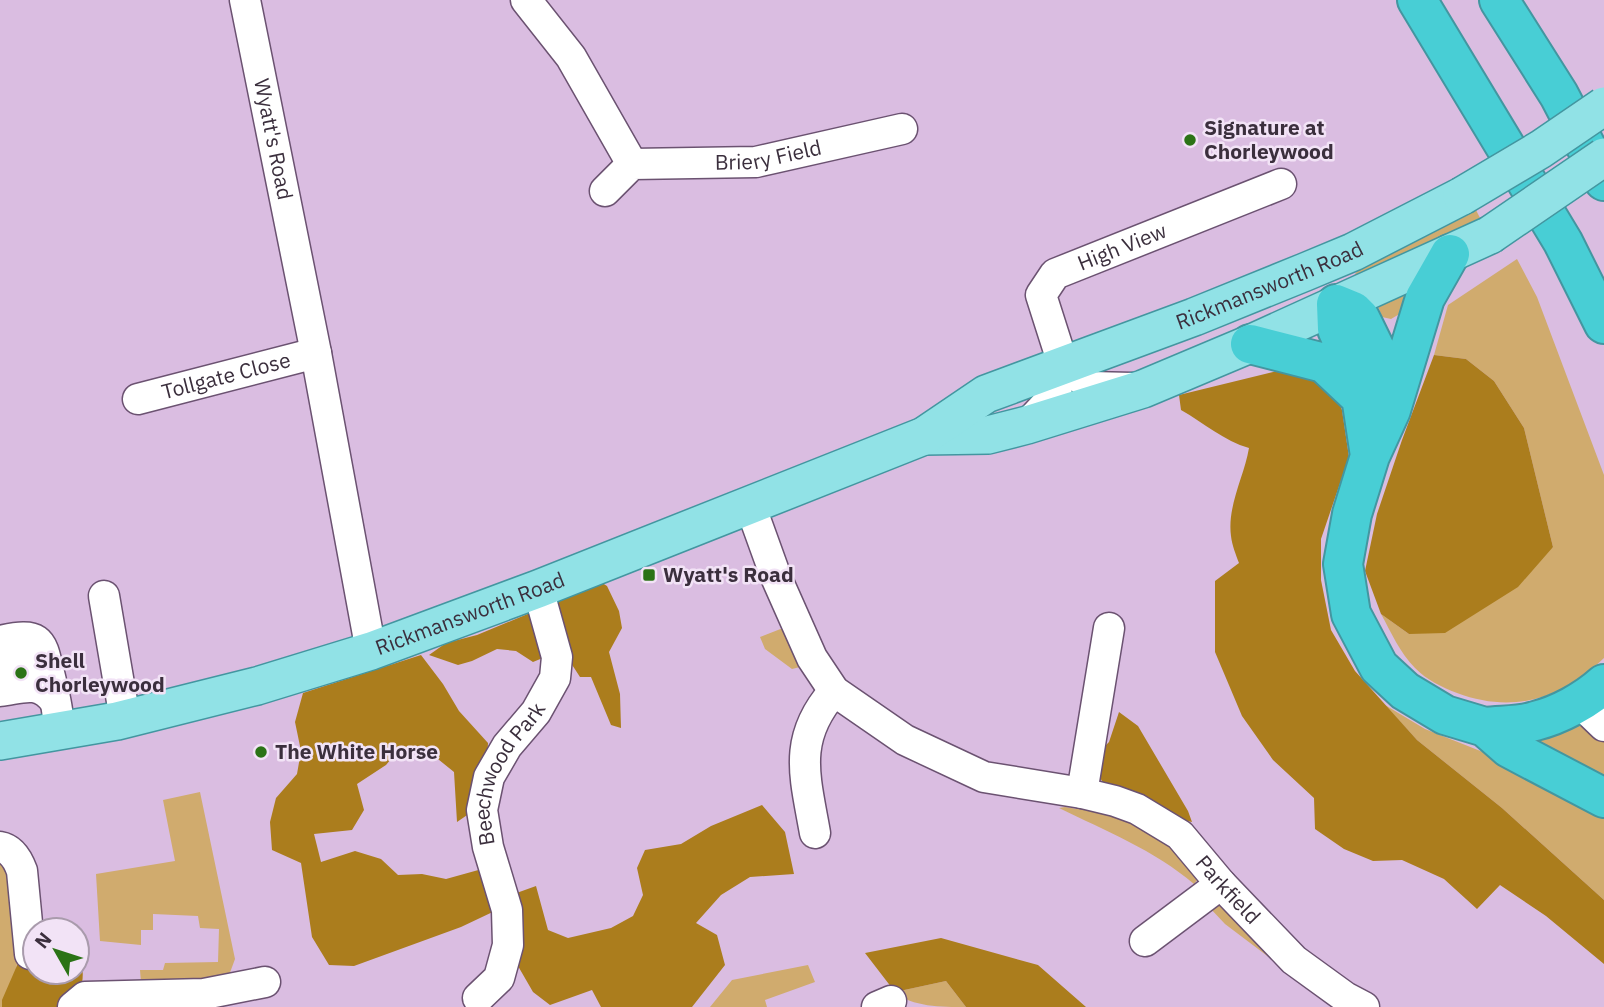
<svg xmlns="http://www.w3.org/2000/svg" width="1604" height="1007" viewBox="0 0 1604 1007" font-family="'IBM Plex Sans',sans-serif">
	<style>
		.green { fill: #d0ab6e }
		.forest { fill: #ab7d1d }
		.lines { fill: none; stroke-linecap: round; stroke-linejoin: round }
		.minor-casing { stroke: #6b5271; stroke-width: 33 }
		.major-casing { stroke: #4396a0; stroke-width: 40 }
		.highway-casing { stroke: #4396a0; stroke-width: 42 }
		.minor { stroke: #fff; stroke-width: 30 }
		.major { stroke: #91e2e6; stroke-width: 37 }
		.highway { stroke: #48ced5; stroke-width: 38 }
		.major-bridge-casing { stroke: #4396a0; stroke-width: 40; stroke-linecap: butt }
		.major-bridge { stroke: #91e2e6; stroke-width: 37 }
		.poi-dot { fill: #2b7316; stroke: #f2e3f6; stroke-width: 2.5 }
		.labels { text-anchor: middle; stroke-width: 5; stroke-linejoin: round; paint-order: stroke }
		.poi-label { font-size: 21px; font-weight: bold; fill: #3b2f3d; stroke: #f2e3f6; text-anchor: start }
		.street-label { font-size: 21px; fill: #3b2f3d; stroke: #f2e3f6 }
	</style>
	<rect width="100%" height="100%" fill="#dabde1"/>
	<path class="green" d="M 1476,210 L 1480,218 L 1352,283 L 1355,274 L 1364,263 L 1436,226 Z
		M 1517,259 L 1537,297 L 1604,475 L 1604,658 C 1562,699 1513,714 1457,693 C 1441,687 1427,680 1415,668 C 1400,653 1391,632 1381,614 L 1409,634 L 1553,547 L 1524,428 L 1494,381 L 1466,359 L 1434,355 L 1448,305 Z
		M 1415,287 L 1413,306 L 1391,319 L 1382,317 L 1378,306 Z
		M 783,628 L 800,667 L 792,669 L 765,649 L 760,637 Z
		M 1385,705 L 1425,729 L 1493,756 L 1538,778 L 1604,818 L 1604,900 L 1502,808 L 1417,740 Z
		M 1572,718 L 1604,736 L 1604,781 L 1524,734 Z
		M 200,792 L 235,959 L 228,978 L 198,982 L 141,982 L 140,970 L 163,970 L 165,963 L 218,962 L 219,929 L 200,928 L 198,916 L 153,914 L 153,930 L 141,930 L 141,945 L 100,941 L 96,874 L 175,861 L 163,800 Z
		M 1065,807 C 1089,811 1114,813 1136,822 C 1162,833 1182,855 1202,874 L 1194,884 C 1154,850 1106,831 1059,808 Z
		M 0,860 L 13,874 L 20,942 L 16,971 L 16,1007 L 0,1007 Z
		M 1222,903 L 1273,958 L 1270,958 L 1225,924 L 1209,907 Z
		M 808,965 L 815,982 L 765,1000 L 767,1007 L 710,1007 L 732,980 Z
		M 946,981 L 966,1007 C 941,1007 912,1007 895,992 Z"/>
	<path class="forest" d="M 1434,355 L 1466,359 L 1494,381 L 1524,428 L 1553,547 L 1518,587 L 1445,633 L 1409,634 L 1381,614 L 1365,571 L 1377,514 L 1402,440 Z
		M 1281,370 L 1331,382 L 1342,410 L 1349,457 L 1321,539 L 1321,580 L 1331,630 L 1355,671 L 1417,740 L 1502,808 L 1604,900 L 1604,964 L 1546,916 L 1500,885 L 1477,909 L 1444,879 L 1402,860 L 1373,861 L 1344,849 L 1315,829 L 1314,798 L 1273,760 L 1242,716 L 1215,652 L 1215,581 L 1239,563 C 1236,555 1232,545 1231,536 C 1227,506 1244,477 1249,448 C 1224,441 1204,423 1181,410 L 1179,395 Z
		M 591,576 L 607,586 L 619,611 L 622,628 L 609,652 L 620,694 L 621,728 L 611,725 L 591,677 L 580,677 L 567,657 L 550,655 L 533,662 L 516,651 L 497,649 L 472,661 L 458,665 L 429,655 L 446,643 L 477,635 L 530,613 Z
		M 421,655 L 443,684 L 459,711 L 488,743 L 487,761 L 473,811 L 457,822 L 454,772 L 428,751 L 401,747 L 386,765 L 357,784 L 364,810 L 352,830 L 314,834 L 321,862 L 355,851 L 381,859 L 398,875 L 422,874 L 446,879 L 482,869 L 499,909 L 461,927 L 354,966 L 329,965 L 312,937 L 301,863 L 272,850 L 270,822 L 276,798 L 297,774 L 301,751 L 295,722 L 303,693 Z
		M 1119,712 L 1138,726 L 1188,811 L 1192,822 L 1169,817 L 1108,789 L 1097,774 L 1099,752 L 1109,742 Z
		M 762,805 L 785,832 L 794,874 L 750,877 L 721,895 L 696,923 L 717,935 L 725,965 L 692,1007 L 601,1007 L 592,990 L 550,1005 L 533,992 L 518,966 L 521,930 L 511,895 L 536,886 L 548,930 L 568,938 L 611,928 L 633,916 L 643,895 L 637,868 L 645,850 L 681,844 L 711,826 Z
		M 941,938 L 1038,965 L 1086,1007 L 966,1007 L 946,981 L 895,992 L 865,953 Z
		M 35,950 L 35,972 L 77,972 L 77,950 L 80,951 C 84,974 86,988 69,1007 L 2,1007 L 2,1000 L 22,954 Z"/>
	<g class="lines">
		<defs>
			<g id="minor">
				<path id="s1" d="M 245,0 L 316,353 L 371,651"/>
				<path d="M 526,0 L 571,57 L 632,164"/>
				<path id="s2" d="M 605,191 L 632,164 L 756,162 L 902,129"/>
				<path id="s3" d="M 1063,364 L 1041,295 L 1055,274 L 1281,184"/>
				<path d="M 1063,364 L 1091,387 L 1132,388"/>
				<path id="s4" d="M 138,399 L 316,353"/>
				<path d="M 1027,425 L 1055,395 L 1063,364"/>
				<path id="s5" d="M 750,505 L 776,577 L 812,658 L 834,691 L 905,740 L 984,777 L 1082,793 L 1115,801 L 1137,809 L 1180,835 L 1221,884 L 1294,960 L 1345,997 L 1364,1007"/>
				<path d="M 104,596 L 125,719"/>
				<path d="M 0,641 C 45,631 41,642 51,681"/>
				<path d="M 0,667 C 7,666 15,662 23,662 C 56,662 56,708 60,731"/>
				<path d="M 0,691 C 23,688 38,680 54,700"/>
				<path d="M 1579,702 L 1604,726"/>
				<path d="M 1082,793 L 1109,628"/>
				<path d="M 815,833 C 805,776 792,739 834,691"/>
				<path d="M 0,847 C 12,849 18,860 22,871 L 30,954"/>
				<path d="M 1145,941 L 1221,884"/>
				<path id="s6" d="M 478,998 L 499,978 L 508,945 L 507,910 L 488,847 L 482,810 L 489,777 L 507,746 L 536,712 L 555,678 L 557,657 L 538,589"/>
				<path d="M 73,1007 L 85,997 L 204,994 L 265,982"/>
				<path d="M 877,1007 L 891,1001"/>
			</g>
			<g id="major">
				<path d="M 924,436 L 988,435 L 1027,425 L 1143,389 L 1250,344 L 1490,235"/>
				<path id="s7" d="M 0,741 L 117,721 L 257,686 L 371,651 L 538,589 L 924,436 L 986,394 L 1194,317 L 1305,272 L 1353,252 L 1462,196"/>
			</g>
			<path id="highway" d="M 1417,0 L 1563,242 L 1604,324
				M 1499,0 L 1559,95 L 1604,181
				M 1450,254 L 1425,298 L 1391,410 L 1370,456 L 1352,514 L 1343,564 L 1351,614 L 1379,667 L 1405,691 L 1445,715 L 1485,727 L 1509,748 L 1604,798
				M 1250,344 L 1324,363 L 1359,396
				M 1370,456 L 1358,377 L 1337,329 L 1336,304 L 1353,311 L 1360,318 L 1386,371 L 1391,408
				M 1485,727 C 1501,725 1520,726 1535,721 C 1559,715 1585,701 1604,684"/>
		</defs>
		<use href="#minor" class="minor-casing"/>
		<use href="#major" class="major-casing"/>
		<use href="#highway" class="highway-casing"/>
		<use href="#minor" class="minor"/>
		<use href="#major" class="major"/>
		<use href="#highway" class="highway"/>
		<defs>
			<path id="major-bridge" d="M 1462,196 L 1541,149 L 1604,106
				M 1490,235 L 1604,157"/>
		</defs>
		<use href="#major-bridge" class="major-bridge-casing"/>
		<use href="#major-bridge" class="major-bridge"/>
	</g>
	<g class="poi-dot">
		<circle cx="1190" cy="140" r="7"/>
		<rect x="642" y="568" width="14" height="14" rx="3.5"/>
		<circle cx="21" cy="673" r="7"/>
		<circle cx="261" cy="752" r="7"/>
	</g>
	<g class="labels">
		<g class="poi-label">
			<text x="1204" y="135">Signature at<tspan x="1204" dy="24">Chorleywood</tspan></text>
			<text x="663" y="582">Wyatt's Road</text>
			<text x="35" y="668">Shell<tspan x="35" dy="24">Chorleywood</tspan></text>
			<text x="275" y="759">The White Horse</text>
		</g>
		<g class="street-label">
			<text dy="7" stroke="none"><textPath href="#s1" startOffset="142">Wyatt's Road</textPath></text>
			<text dy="7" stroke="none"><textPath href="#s2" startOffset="175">Briery Field</textPath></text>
			<text dy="7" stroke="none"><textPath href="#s3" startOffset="170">High View</textPath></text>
			<text dy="7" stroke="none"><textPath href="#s7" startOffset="1354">Rickmansworth Road</textPath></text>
			<text dy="7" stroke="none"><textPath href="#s4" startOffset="91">Tollgate Close</textPath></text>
			<text dy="7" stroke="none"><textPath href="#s7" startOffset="488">Rickmansworth Road</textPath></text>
			<text dy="7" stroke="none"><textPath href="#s6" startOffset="245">Beechwood Park</textPath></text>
			<text dy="7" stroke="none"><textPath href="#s5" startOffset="658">Parkfield</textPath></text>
		</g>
	</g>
	<g transform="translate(56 951) rotate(309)"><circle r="33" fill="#f2e3f6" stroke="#a99bac" stroke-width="2"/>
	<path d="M0-5L12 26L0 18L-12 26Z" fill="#2b7316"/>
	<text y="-10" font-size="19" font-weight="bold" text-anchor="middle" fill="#3b2f3d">N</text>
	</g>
</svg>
